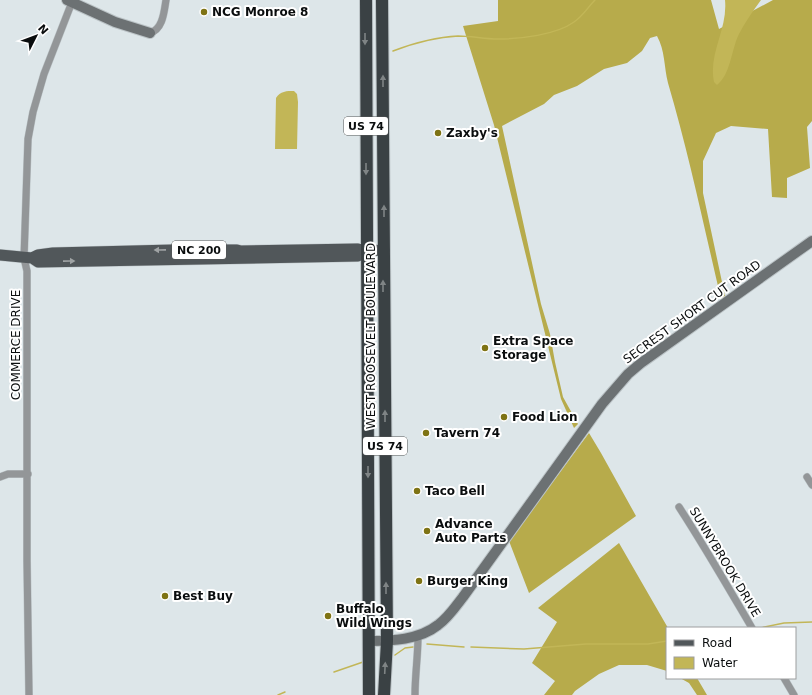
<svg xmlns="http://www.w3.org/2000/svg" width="812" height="695" viewBox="0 0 812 695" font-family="'DejaVu Sans',sans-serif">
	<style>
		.forest { fill: #b7ab4b }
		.water { fill: #c2b657 }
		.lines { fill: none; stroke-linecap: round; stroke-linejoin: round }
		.stream { stroke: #c2b657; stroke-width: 1.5 }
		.street-casing { stroke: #bbc3c6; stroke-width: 8 }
		.secondary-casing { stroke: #bbc3c6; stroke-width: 12 }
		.primary-casing { stroke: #bbc3c6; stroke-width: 12 }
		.highway-casing { stroke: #bbc3c6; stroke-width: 14 }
		.street { stroke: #939698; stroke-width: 7 }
		.secondary { stroke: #6c7173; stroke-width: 10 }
		.primary { stroke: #51575a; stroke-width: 11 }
		.highway { stroke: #3a4144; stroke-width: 12 }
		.oneway { fill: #7f8485 }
		.oneway2 { fill: #9fa3a4 }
		.poi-dot { fill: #7e7314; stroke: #fff; stroke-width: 1.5 }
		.labels { text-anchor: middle; stroke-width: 4; stroke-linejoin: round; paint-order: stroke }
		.shield { fill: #fff; stroke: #545656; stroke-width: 1 }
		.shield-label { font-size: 11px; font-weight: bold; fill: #0a0d0e }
		.poi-label { font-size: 12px; font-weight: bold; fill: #0a0d0e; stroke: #fff; text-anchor: start }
		.street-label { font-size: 12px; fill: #0a0d0e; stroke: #fff }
	</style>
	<rect width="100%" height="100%" fill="#dde6e9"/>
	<path class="forest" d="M 498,0 L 711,0 L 719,29 L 773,0 L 812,0 L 812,121 L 807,127 L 810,168 L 787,178 L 787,198 L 772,197 L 768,129 L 731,126 L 716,133 L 703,161 L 703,193 L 725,296 L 721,299 C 704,227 689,154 668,83 C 664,67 665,50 657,36 L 650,38 L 642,51 L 627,63 L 604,69 L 577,86 L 554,95 L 544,104 L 502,126 L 541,304 L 550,334 L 555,362 L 563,397 L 578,424 L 574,428 L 561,399 L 494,125 L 463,26 L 498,21 Z
		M 589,433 L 601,453 L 636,516 L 529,593 L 509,541 Z
		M 619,543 L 668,628 L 667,628 L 667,671 L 647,665 L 619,665 L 599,674 L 575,691 L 572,695 L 544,695 L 555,681 L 532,663 L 557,622 L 538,608 Z
		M 680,678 L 697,678 L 707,695 L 697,695 L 689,683 Z"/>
	<path class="water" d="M 725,0 L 761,0 C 753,11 745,22 739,34 C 731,50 731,74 717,85 L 714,82 C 708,54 728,29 725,0 Z
		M 294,91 L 297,94 L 298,102 L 297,149 L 275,149 L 276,98 C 280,91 287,91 294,91 Z"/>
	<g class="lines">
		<path class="stream" d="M 393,51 C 414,43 436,37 458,36 C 472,36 484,39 498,39 C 520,39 556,35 574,22 C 583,16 588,7 595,0
			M 760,628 L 784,623 L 812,622
			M 427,644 L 464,647
			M 471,647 L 524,649 L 586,644 L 648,644 L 667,641
			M 395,655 L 405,648 L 413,647
			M 334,672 L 363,662
			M 278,695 L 285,692"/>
		<defs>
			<path id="street" d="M 150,33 C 163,29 164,12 166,0
				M 0,477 L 8,474 L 28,474
				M 807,477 L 812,485
				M 679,507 C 705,547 728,587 752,628
				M 784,678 L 794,695
				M 29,695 L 27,561 L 27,271 L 24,258 L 28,139 L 33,112 L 44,74 L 72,2
				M 415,695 C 415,675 418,656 418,636"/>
			<path id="secondary" d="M 67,0 L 115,22 L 150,33
				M 369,641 C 392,641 419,640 438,625 C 448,618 456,606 463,597 L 602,404 L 628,374 L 641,363 L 812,241"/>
			<path id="primary" d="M 0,255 L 32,258 L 38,255 L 53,253 L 173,250 L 237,250 L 241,251 L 357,249 L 367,251 L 384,250
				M 32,258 L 38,262 L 358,256"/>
			<path id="highway" d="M 366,0 L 369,695
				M 382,0 L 387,641 L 384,695"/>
		</defs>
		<use href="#street" class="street-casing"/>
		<use href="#secondary" class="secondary-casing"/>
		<use href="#primary" class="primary-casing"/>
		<use href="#highway" class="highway-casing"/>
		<use href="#street" class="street"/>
		<use href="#secondary" class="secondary"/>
		<use href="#primary" class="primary"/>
		<use href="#highway" class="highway"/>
	</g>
	<defs><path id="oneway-solid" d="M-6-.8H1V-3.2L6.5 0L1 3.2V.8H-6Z"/></defs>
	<g class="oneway">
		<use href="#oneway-solid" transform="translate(365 39) rotate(90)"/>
		<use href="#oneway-solid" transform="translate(383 81) rotate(-90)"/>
		<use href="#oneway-solid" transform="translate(366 169) rotate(90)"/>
		<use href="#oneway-solid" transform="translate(384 211) rotate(-90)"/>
		<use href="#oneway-solid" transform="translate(383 286) rotate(-90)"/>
		<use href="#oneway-solid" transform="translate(385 416) rotate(-90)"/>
		<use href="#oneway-solid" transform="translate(368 472) rotate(90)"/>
		<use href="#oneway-solid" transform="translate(386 588) rotate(-90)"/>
		<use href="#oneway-solid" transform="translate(385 668) rotate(-87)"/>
	</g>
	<g class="oneway2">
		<use href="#oneway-solid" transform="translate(160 250) rotate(179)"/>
		<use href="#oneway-solid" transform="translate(69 261) rotate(-1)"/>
	</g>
	<g class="poi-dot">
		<circle cx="204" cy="12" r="4"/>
		<circle cx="438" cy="133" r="4"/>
		<circle cx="485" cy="348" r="4"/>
		<circle cx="504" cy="417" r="4"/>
		<circle cx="426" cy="433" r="4"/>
		<circle cx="417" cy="491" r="4"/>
		<circle cx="427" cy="531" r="4"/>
		<circle cx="419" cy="581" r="4"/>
		<circle cx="165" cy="596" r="4"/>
		<circle cx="328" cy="616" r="4"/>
	</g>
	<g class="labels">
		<g class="shield">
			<rect x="344" y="117" width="44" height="18" rx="3"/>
			<rect x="172" y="241" width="54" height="18" rx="3"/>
			<rect x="363" y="437" width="44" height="18" rx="3"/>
		</g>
		<g class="shield-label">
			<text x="366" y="130">US 74</text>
			<text x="199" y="254">NC 200</text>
			<text x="385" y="450">US 74</text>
		</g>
		<g class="poi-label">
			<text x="212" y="16">NCG Monroe 8</text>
			<text x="446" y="137">Zaxby's</text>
			<text x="493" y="345">Extra Space<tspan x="493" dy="14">Storage</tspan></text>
			<text x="512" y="421">Food Lion</text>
			<text x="434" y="437">Tavern 74</text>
			<text x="425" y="495">Taco Bell</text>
			<text x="435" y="528">Advance<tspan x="435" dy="14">Auto Parts</tspan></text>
			<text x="427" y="585">Burger King</text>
			<text x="173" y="600">Best Buy</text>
			<text x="336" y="613">Buffalo<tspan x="336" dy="14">Wild Wings</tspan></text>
		</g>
		<g class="street-label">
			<text transform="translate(692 312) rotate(-36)" y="4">SECREST SHORT CUT ROAD</text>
			<text transform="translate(371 336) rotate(-90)" y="4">WEST ROOSEVELT BOULEVARD</text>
			<text transform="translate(16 345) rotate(-90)" y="4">COMMERCE DRIVE</text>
			<text transform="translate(725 562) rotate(59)" y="4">SUNNYBROOK DRIVE</text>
		</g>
	</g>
	<rect x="666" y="627" width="130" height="52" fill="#ffffff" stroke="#9d9e9f"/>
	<rect x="674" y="640" width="20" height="6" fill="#51575a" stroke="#9d9e9f"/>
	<text x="702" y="647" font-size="12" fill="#0a0d0e">Road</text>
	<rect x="674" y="657" width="20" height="12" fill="#c2b657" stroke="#9d9e9f"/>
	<text x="702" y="667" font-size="12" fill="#0a0d0e">Water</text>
	<g transform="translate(36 36) rotate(48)" stroke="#ffffff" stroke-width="3" paint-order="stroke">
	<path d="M0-3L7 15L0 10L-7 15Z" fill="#0a0d0e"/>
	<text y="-6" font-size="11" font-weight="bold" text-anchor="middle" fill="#0a0d0e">N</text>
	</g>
</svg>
